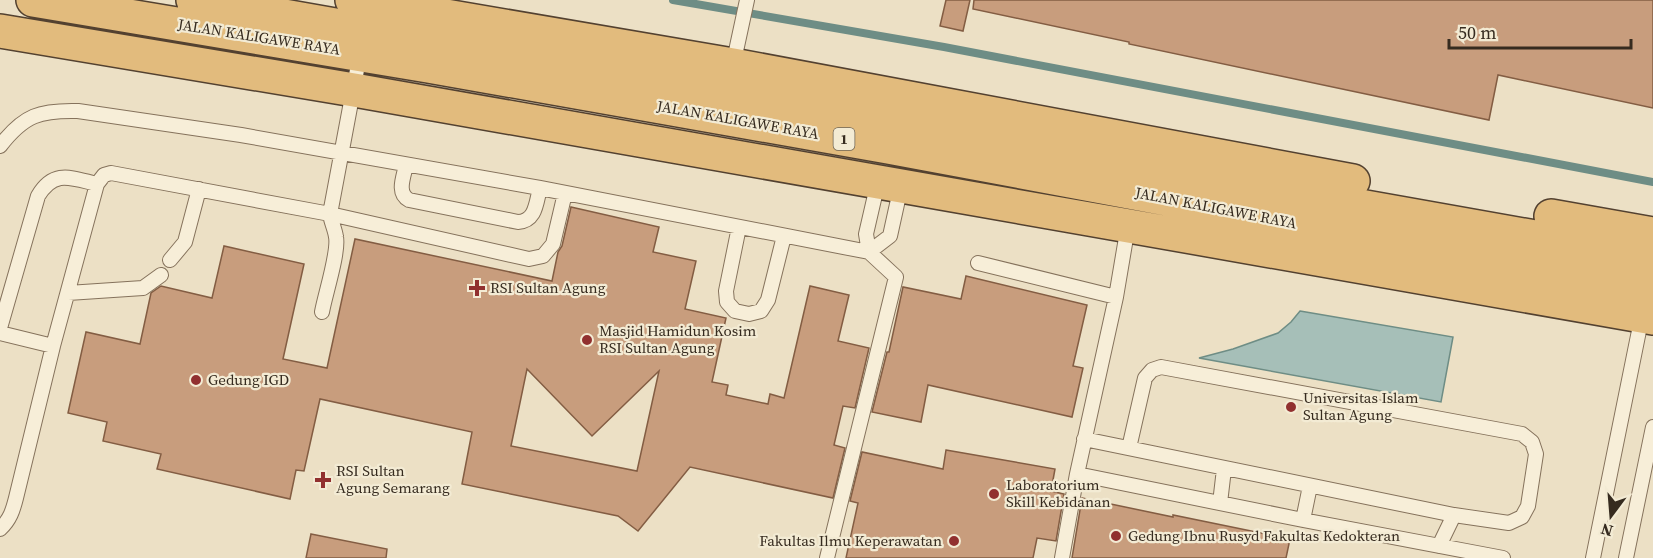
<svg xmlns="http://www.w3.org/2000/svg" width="1653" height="558" viewBox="0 0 1653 558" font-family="'Source Serif 4',serif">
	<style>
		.water { fill: #a6bfb8; stroke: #6e8d85; stroke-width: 1.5 }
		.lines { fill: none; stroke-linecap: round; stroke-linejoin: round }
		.stream { stroke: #6e8d85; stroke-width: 8 }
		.building { fill: #c89d7d; stroke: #835d43; stroke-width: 1.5; fill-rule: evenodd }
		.service-casing { stroke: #85725c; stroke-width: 16 }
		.trunk-casing { stroke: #534130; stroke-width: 36 }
		.service { stroke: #f7eed8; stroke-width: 14 }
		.trunk { stroke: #e2bb7d; stroke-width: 33 }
		.poi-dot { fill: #91302f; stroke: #f3ebd4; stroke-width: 2 }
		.labels { text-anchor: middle; stroke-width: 4.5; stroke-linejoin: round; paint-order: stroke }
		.shield { fill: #f3ebd4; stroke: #6f6555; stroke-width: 1.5 }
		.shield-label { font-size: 14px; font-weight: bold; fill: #362b1f }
		.street-label { font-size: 15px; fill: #362b1f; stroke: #f3ebd4 }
		.poi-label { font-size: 15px; fill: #362b1f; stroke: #f3ebd4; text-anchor: start }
	</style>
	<rect width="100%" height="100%" fill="#ece0c5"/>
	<path class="water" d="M 1300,311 L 1453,337 L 1441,402 L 1199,358 L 1233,349 L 1278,333 L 1291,322 Z"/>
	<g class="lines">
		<path class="stream" d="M 673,0 L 944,47 L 1653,182"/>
	</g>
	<path class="building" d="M 946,0 L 970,0 L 963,31 L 940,26 Z
		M 974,0 L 1653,0 L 1653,108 L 1498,75 L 1489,120 L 1129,44 L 1129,42 L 973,9 Z
		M 571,207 L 659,227 L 653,252 L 696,261 L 685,309 L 726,318 L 712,382 L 728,385 L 726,395 L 768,404 L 770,394 L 784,398 L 810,286 L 849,295 L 838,341 L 869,348 L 855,408 L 843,406 L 834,445 L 845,448 L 833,498 L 690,467 L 638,531 L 618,516 L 462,484 L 472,432 L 320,399 L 304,471 L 296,470 L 290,499 L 157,469 L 161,454 L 103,441 L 107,422 L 68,413 L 86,332 L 140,344 L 151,293 L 161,286 L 212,298 L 224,246 L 304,264 L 283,359 L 327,368 L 355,239 L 552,281 L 558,252 L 562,246 ZM 527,369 L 592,436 L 659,371 L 637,471 L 511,446 Z
		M 966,276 L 1087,305 L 1073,366 L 1083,368 L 1072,417 L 928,385 L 921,422 L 872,412 L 887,352 L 889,352 L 903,287 L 961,299 Z
		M 946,450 L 1055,469 L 1051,491 L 1064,494 L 1056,541 L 1037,538 L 1033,558 L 846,558 L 858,503 L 850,501 L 862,452 L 943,469 Z
		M 1082,498 L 1173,517 L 1173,515 L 1290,539 L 1286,558 L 1072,558 Z
		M 311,534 L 387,549 L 386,558 L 306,558 Z"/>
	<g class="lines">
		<defs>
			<path id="service" d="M 733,65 L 747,0
				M 0,146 C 24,115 40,110 78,111 L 241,135 L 540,188 L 869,252 L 896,277 L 827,558
				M 406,165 C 404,176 396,193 409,200 L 518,222 C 536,221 536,203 540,188
				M 739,227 L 726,291 L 727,302 L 735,311 L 749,314 L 761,311 L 768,300 L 784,236
				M 869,252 L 890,236 L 901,186
				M 869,252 L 866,234 L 878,182
				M 170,260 L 185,242 L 199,189
				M 978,263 L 1116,297
				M 68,293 L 143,288 L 161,275
				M 322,312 C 325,295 339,252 336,237 C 335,229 331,222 330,214 L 360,54
				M 0,328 L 38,196 C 54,169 71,178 97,184
				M 0,333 L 53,346
				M 1084,439 L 1454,515 L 1509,523 L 1522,517 L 1528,506 L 1536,454 L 1532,442 L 1522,434 L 1161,367 L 1152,370 L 1145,378 L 1129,448
				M 1077,474 L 1116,297 L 1128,226
				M 1220,503 L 1224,469
				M 1303,520 L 1310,486
				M 0,529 C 10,520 13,510 16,498 L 53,346 L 97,184 L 104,175 L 111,173 L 330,214 L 529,259 L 543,256 L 553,244 L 565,193
				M 1439,546 L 1454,515
				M 1062,558 L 1077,474 L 1303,520 L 1503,558
				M 1593,558 L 1642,316
				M 1626,558 L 1653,427"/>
			<path id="trunk" d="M 33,0 L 428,66 L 888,147 L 1653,290
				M 193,0 L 893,123 L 1653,258
				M 352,0 L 733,65 L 1353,181
				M 0,31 L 354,90 L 1653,318
				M 1551,216 L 1653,234"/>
		</defs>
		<use href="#service" class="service-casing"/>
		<use href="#trunk" class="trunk-casing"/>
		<use href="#service" class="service"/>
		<use href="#trunk" class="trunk"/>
	</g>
	<g class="poi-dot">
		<path d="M474 279h6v6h6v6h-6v6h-6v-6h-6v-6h6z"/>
		<circle cx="587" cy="340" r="6"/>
		<circle cx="196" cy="380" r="6"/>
		<circle cx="1291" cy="407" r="6"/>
		<path d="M320 471h6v6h6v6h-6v6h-6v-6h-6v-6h6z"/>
		<circle cx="994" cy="494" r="6"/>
		<circle cx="1116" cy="536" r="6"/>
		<circle cx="954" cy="541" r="6"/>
	</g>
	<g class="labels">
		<rect class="shield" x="833.5" y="128" width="21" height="22" rx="4.5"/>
		<g class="shield-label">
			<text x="844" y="144">1</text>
		</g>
		<g class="street-label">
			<text transform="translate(259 37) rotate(9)" y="5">JALAN KALIGAWE RAYA</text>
			<text transform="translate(738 120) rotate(10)" y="5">JALAN KALIGAWE RAYA</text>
			<text transform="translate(1216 208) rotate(11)" y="5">JALAN KALIGAWE RAYA</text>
		</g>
		<g class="poi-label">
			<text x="490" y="293">RSI Sultan Agung</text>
			<text x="599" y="336">Masjid Hamidun Kosim<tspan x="599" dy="17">RSI Sultan Agung</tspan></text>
			<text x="208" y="385">Gedung IGD</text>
			<text x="1303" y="403">Universitas Islam<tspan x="1303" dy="17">Sultan Agung</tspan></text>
			<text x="336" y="476">RSI Sultan<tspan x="336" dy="17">Agung Semarang</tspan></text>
			<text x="1006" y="490">Laboratorium<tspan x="1006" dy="17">Skill Kebidanan</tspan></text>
			<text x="1128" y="541">Gedung Ibnu Rusyd Fakultas Kedokteran</text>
			<text x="942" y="546" text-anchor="end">Fakultas Ilmu Keperawatan</text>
		</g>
	</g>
	<g transform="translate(1611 516) rotate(196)" stroke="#f3ebd4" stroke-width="4.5" paint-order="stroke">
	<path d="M0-4.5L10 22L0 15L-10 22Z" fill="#362b1f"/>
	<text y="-9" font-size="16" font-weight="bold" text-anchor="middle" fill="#362b1f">N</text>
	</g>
	<path d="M1449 39v9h182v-9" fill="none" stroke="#362b1f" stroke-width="3"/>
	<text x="1458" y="39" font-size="18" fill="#362b1f" stroke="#f3ebd4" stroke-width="4.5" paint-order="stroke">50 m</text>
</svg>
